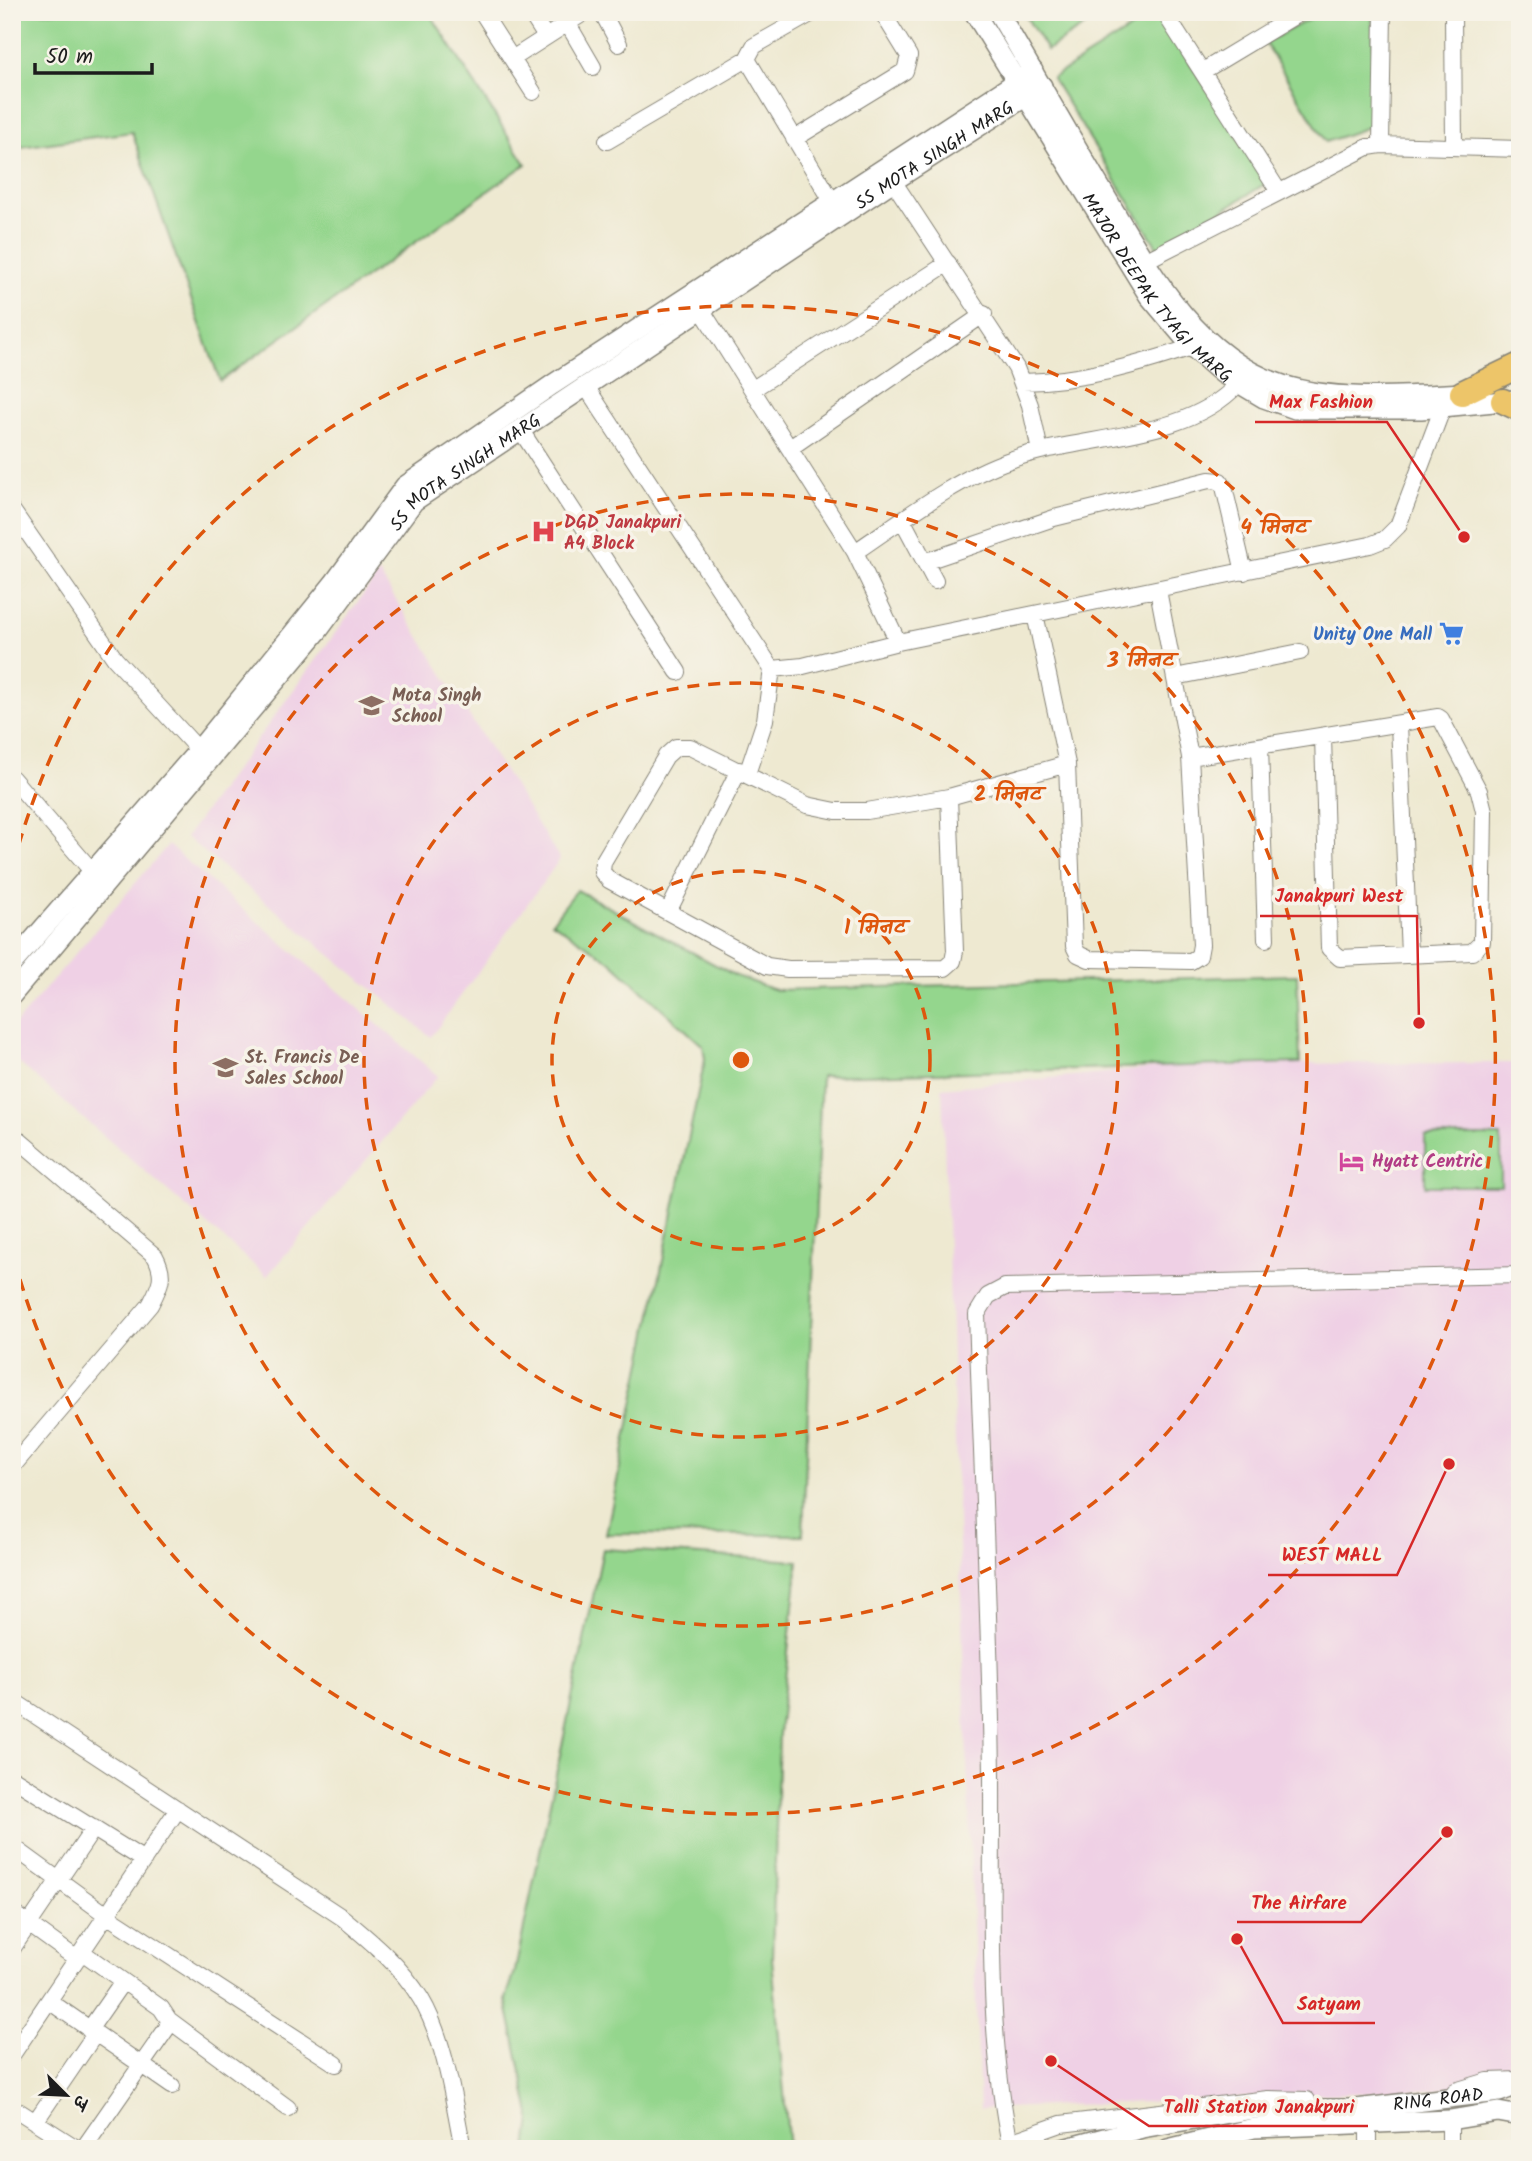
<svg xmlns="http://www.w3.org/2000/svg" width="1532" height="2161" viewBox="0 0 1532 2161" font-family="Kalam,'Playpen Sans Deva',sans-serif">
	<style>
		.built { fill: #efd0e5 }
		.green { fill: #94d68d; stroke: #587954; stroke-width: 2 }
		.lines { fill: none; stroke-linecap: round; stroke-linejoin: round }
		.minor-casing { stroke: #858276; stroke-width: 18 }
		.tertiary-casing { stroke: #858276; stroke-width: 22 }
		.primary-casing { stroke: #858276; stroke-width: 27 }
		.minor { stroke: #fff; stroke-width: 16 }
		.tertiary { stroke: #fff; stroke-width: 19 }
		.primary { stroke: #edc569; stroke-width: 24 }
		.ring { fill: none; stroke: #de560d; stroke-width: 3.5; stroke-dasharray: 12 9 }
		.labels { text-anchor: middle; stroke-width: 7; stroke-linejoin: round; paint-order: stroke }
		.street-label { font-size: 18px; fill: #1c1c1c; stroke: #f7f3e8 }
		.health-label { font-size: 18px; font-weight: bold; fill: #be3a42; stroke: #f7f3e8; text-anchor: start }
		.shop-label { font-size: 18px; font-weight: bold; fill: #366cbe; stroke: #f7f3e8; text-anchor: end }
		.education-label { font-size: 18px; font-weight: bold; fill: #785e54; stroke: #f7f3e8; text-anchor: start }
		.hotel-label { font-size: 18px; font-weight: bold; fill: #b23c85; stroke: #f7f3e8; text-anchor: start }
		.centre { fill: #de560d; stroke: #f7f3e8; stroke-width: 3.5 }
		.ring-label { font-size: 21px; text-anchor: middle; font-weight: bold; fill: #de560d; stroke: #f7f3e8; stroke-width: 7; stroke-linejoin: round; paint-order: stroke }
		.leader { fill: none; stroke: #d62828; stroke-width: 2.5 }
		.callout-dot { fill: #d62828; stroke: #f7f3e8; stroke-width: 2.5 }
		.callout-label { font-size: 19px; text-anchor: middle; font-weight: bold; fill: #d62828; stroke: #f7f3e8; stroke-width: 7; stroke-linejoin: round; paint-order: stroke }
	</style>
	<rect width="100%" height="100%" fill="#f7f3e8"/>
	<filter id="ink" filterUnits="userSpaceOnUse"><feTurbulence type="fractalNoise" baseFrequency=".0143" numOctaves="2"/><feDisplacementMap in="SourceGraphic" scale="14" xChannelSelector="R" yChannelSelector="G"/><feConvolveMatrix kernelMatrix="1 2 1 2 8 2 1 2 1" color-interpolation-filters="sRGB"/></filter>
	<filter id="wash" filterUnits="userSpaceOnUse"><feTurbulence type="fractalNoise" baseFrequency=".00686" numOctaves="4" result="noise"/><feDisplacementMap in="SourceGraphic" scale="28" xChannelSelector="R" yChannelSelector="G"/><feGaussianBlur stdDeviation="1.57" result="paint"/><feColorMatrix in="noise" values="0 0 0 0 0 0 0 0 0 0 0 0 0 0 0 0 0 1.4 0 .05"/><feComposite in="paint" operator="in"/></filter>
	<g filter="url(#wash)">
		<rect width="100%" height="100%" fill="#eee9d1"/>
		<path class="built" d="M 379,573 L 560,859 L 431,1037 L 186,837 Z
			M 168,845 L 438,1076 L 267,1276 L 12,1057 L 12,1028 Z
			M 1520,1063 L 1520,2086 L 980,2109 L 942,1088 L 1201,1064 Z"/>
		<path class="green" d="M 15,12 L 429,12 L 526,164 L 220,381 L 132,132 L 12,148 Z
			M 1023,12 L 1106,12 L 1047,50 Z
			M 1157,12 L 1268,182 L 1159,250 L 1052,78 Z
			M 1322,12 L 1372,12 L 1377,124 L 1326,142 L 1265,43 Z
			M 577,890 L 736,976 L 775,990 L 1297,975 L 1300,1063 L 821,1076 L 803,1535 L 606,1534 L 705,1059 L 703,1046 L 610,961 L 552,922 Z
			M 1425,1136 L 1501,1136 L 1501,1186 L 1425,1186 Z
			M 603,1549 L 798,1561 L 779,1734 L 772,1958 L 789,2149 L 527,2149 L 531,2119 L 506,1999 L 515,1971 Z"/>
	</g>
	<g filter="url(#ink)">
		<g class="lines">
			<defs>
				<path id="minor" d="M 482,12 L 533,92
					M 530,12 L 546,37
					M 561,12 L 593,67
					M 602,12 L 619,44
					M 1164,12 L 1279,192
					M 1453,12 L 1454,146
					M 512,59 L 585,12
					M 747,59 L 832,201
					M 1203,71 L 1301,12
					M 794,139 L 905,71 L 909,56 L 882,12
					M 607,141 L 747,59 L 754,46 L 814,12
					M 1381,145 L 1383,12
					M 893,181 L 1016,368 L 1030,405 L 1040,451
					M 1135,266 L 1368,147 L 1381,145 L 1520,149
					M 696,301 L 855,552 L 898,642
					M 1023,382 C 1081,381 1138,365 1192,347
					M 585,385 L 772,669 L 765,720 L 747,774
					M 753,389 L 948,263
					M 520,429 L 678,672
					M 790,448 L 984,314
					M 12,510 L 115,659 L 205,757
					M 903,521 L 935,581
					M 855,552 C 901,521 957,478 1010,460 C 1081,434 1185,442 1238,384
					M 927,561 L 1054,518 L 1209,480 L 1220,481 L 1224,487 L 1244,572
					M 1035,614 L 1067,764 L 1074,946 L 1078,954 L 1089,959 L 1191,961 L 1199,956 L 1201,945 L 1190,757 L 1158,590
					M 772,669 L 803,666 L 898,642 L 1370,545 L 1385,539 L 1398,526 L 1443,407
					M 1175,677 L 1300,652
					M 1399,724 L 1409,954
					M 1260,746 L 1266,939
					M 1190,757 L 1438,717 L 1441,719 L 1479,791 L 1484,811 L 1482,942 L 1472,952 L 1340,958 L 1329,948 L 1323,736
					M 12,778 L 91,870
					M 949,797 L 955,951 L 953,961 L 945,968 L 788,969 L 767,966 L 609,880 L 602,872 L 603,862 L 666,756 L 676,747 L 690,747 L 807,805 L 836,811 L 867,811 L 949,797 L 1067,764
					M 668,912 L 739,770
					M 12,1134 L 155,1256 C 166,1276 160,1286 150,1305 L 12,1467
					M 12,1700 L 343,1918 C 372,1942 401,1966 421,1999 C 445,2039 454,2103 463,2149
					M 12,1778 L 144,1860
					M 12,1846 L 108,1916 L 336,2064
					M 12,1912 L 77,1959
					M 12,1949 L 94,1828
					M 82,1952 L 161,2008 L 169,2020 L 167,2028 L 83,2149
					M 49,2001 L 172,2086
					M 169,2020 L 288,2108
					M 89,2030 L 123,1981
					M 12,2055 L 178,1809
					M 1455,2091 L 1488,2081 L 1520,2080
					M 12,2107 L 78,2149
					M 1450,2120 L 1450,2149
					M 35,2122 L 95,2034
					M 1368,2126 L 1368,2149
					M 1010,2142 L 1061,2124 L 1268,2099 L 1307,2100
					M 1011,2149 C 985,2025 993,1900 992,1775 C 990,1621 982,1468 977,1314 L 988,1296 L 1005,1287 L 1520,1275"/>
				<g id="tertiary">
					<path id="s1" d="M 974,12 L 1149,296 L 1192,347 L 1222,373 L 1264,398 L 1295,409 L 1421,409 L 1515,400"/>
					<path d="M 998,12 C 1031,69 1064,126 1097,182 C 1143,258 1191,357 1283,385 C 1341,403 1409,395 1468,393"/>
					<path d="M 12,964 L 198,751 L 334,583 L 405,486 L 552,385 L 1033,71"/>
					<path id="s2" d="M 12,995 L 317,632 L 414,501 L 893,181 L 1042,86"/>
					<path id="s3" d="M 1063,2149 L 1142,2128 L 1253,2109 L 1356,2109 L 1499,2092 L 1520,2084"/>
					<path d="M 1168,2149 L 1254,2128 L 1450,2120 L 1498,2112 L 1520,2116"/>
				</g>
				<path id="primary" d="M 1462,393 L 1520,365
					M 1503,401 L 1520,409"/>
			</defs>
			<use href="#minor" class="minor-casing"/>
			<use href="#tertiary" class="tertiary-casing"/>
			<use href="#primary" class="primary-casing"/>
			<use href="#minor" class="minor"/>
			<use href="#tertiary" class="tertiary"/>
			<use href="#primary" class="primary"/>
		</g>
	</g>
	<g class="ring">
		<circle cx="741" cy="1060" r="189"/>
		<circle cx="741" cy="1060" r="377"/>
		<circle cx="741" cy="1060" r="566"/>
		<path d="M13 865A754 754 0 1 1 13 1255"/>
	</g>
	<defs>
		<symbol id="hospital-bare" viewBox="-9 -9 18 18"><path d="M-5-5h3v3.5h4V-5h3V5h-3V1.5h-4V5h-3Z" fill="#e0444e" stroke="#f7f3e8" stroke-width="2.5" paint-order="stroke"/></symbol>
		<symbol id="supermarket-bare" viewBox="-9 -9 18 18"><path d="M-6-5.5h2.5l.6 2H6L4.5 2H-2.5L-4.4-4H-6ZM-1.5 3.2a1.3 1.3 0 1 0 .1 0ZM3 3.2a1.3 1.3 0 1 0 .1 0Z" fill="#3f7fe0" stroke="#f7f3e8" stroke-width="2.5" paint-order="stroke"/></symbol>
		<symbol id="school-bare" viewBox="-9 -9 18 18"><path d="M0-5L7-2L0 1L-7-2ZM-4 1L0 2.5L4 1V4Q0 6-4 4Z" fill="#8d6e63" stroke="#f7f3e8" stroke-width="2.5" paint-order="stroke"/></symbol>
		<symbol id="hotel-bare" viewBox="-9 -9 18 18"><path d="M-6-4.5h1.5V1H6V5H4.5V3h-9V5H-6ZM-4 0a1.8 1.8 0 1 1 3.6 0ZM.5 0V-2.5h3Q6-2.5 6 0Z" fill="#d1479c" stroke="#f7f3e8" stroke-width="2.5" paint-order="stroke"/></symbol>
	</defs>
	<g fill-rule="evenodd">
		<use href="#hospital-bare" x="526" y="514" width="35" height="35"/>
		<use href="#supermarket-bare" x="1434" y="616" width="35" height="35"/>
		<use href="#school-bare" x="354" y="688" width="35" height="35"/>
		<use href="#school-bare" x="208" y="1050" width="35" height="35"/>
		<use href="#hotel-bare" x="1334" y="1144" width="35" height="35"/>
	</g>
	<g class="labels">
		<g class="street-label">
			<text dy="6" stroke="none"><textPath href="#s2" startOffset="1262">SS MOTA SINGH MARG</textPath></text>
			<text dy="6" stroke="none"><textPath href="#s1" startOffset="332">MAJOR DEEPAK TYAGI MARG</textPath></text>
			<text dy="6" stroke="none"><textPath href="#s2" startOffset="695">SS MOTA SINGH MARG</textPath></text>
			<text dy="6" stroke="none"><textPath href="#s3" startOffset="380">RING ROAD</textPath></text>
		</g>
		<g class="health-label">
			<text x="564" y="528">DGD Janakpuri<tspan x="564" dy="21">A4 Block</tspan></text>
		</g>
		<g class="shop-label">
			<text x="1432" y="640">Unity One Mall</text>
		</g>
		<g class="education-label">
			<text x="392" y="701">Mota Singh<tspan x="392" dy="21">School</tspan></text>
			<text x="245" y="1063">St. Francis De<tspan x="245" dy="21">Sales School</tspan></text>
		</g>
		<g class="hotel-label">
			<text x="1372" y="1167">Hyatt Centric</text>
		</g>
	</g>
	<circle cx="741" cy="1060" r="10" class="centre"/>
	<g class="ring-label">
		<text x="1274" y="534">4 मिनट</text>
		<text x="1141" y="667">3 मिनट</text>
		<text x="1008" y="801">2 मिनट</text>
		<text x="875" y="934">1 मिनट</text>
	</g>
	<path class="leader" d="M1464 537L1387 422H1255M1419 1023L1417 916H1260M1449 1464L1397 1575H1268M1447 1832L1361 1922H1237M1237 1939L1283 2023H1375M1051 2061L1149 2126H1368"/>
	<g class="callout-dot">
		<circle cx="1464" cy="537" r="7"/>
		<circle cx="1419" cy="1023" r="7"/>
		<circle cx="1449" cy="1464" r="7"/>
		<circle cx="1447" cy="1832" r="7"/>
		<circle cx="1237" cy="1939" r="7"/>
		<circle cx="1051" cy="2061" r="7"/>
	</g>
	<g class="callout-label">
		<text x="1321" y="408">Max Fashion</text>
		<text x="1339" y="902">Janakpuri West</text>
		<text x="1332" y="1561">WEST MALL</text>
		<text x="1299" y="1909">The Airfare</text>
		<text x="1329" y="2010">Satyam</text>
		<text x="1259" y="2113">Talli Station Janakpuri</text>
	</g>
	<rect width="1532" height="2161" fill="none" stroke="#f7f3e8" stroke-width="42"/>
	<g transform="translate(66 2095) rotate(114)" stroke="#f7f3e8" stroke-width="5" paint-order="stroke">
	<path d="M0-5L12 26L0 18L-12 26Z" fill="#1c1c1c"/>
	<text y="-10" font-size="19" font-weight="bold" text-anchor="middle" fill="#1c1c1c">उ</text>
	</g>
	<path d="M35 63v10h117v-10" fill="none" stroke="#1c1c1c" stroke-width="3.5"/>
	<text x="46" y="63" font-size="21" fill="#1c1c1c" stroke="#f7f3e8" stroke-width="5" paint-order="stroke">50 m</text>
</svg>
